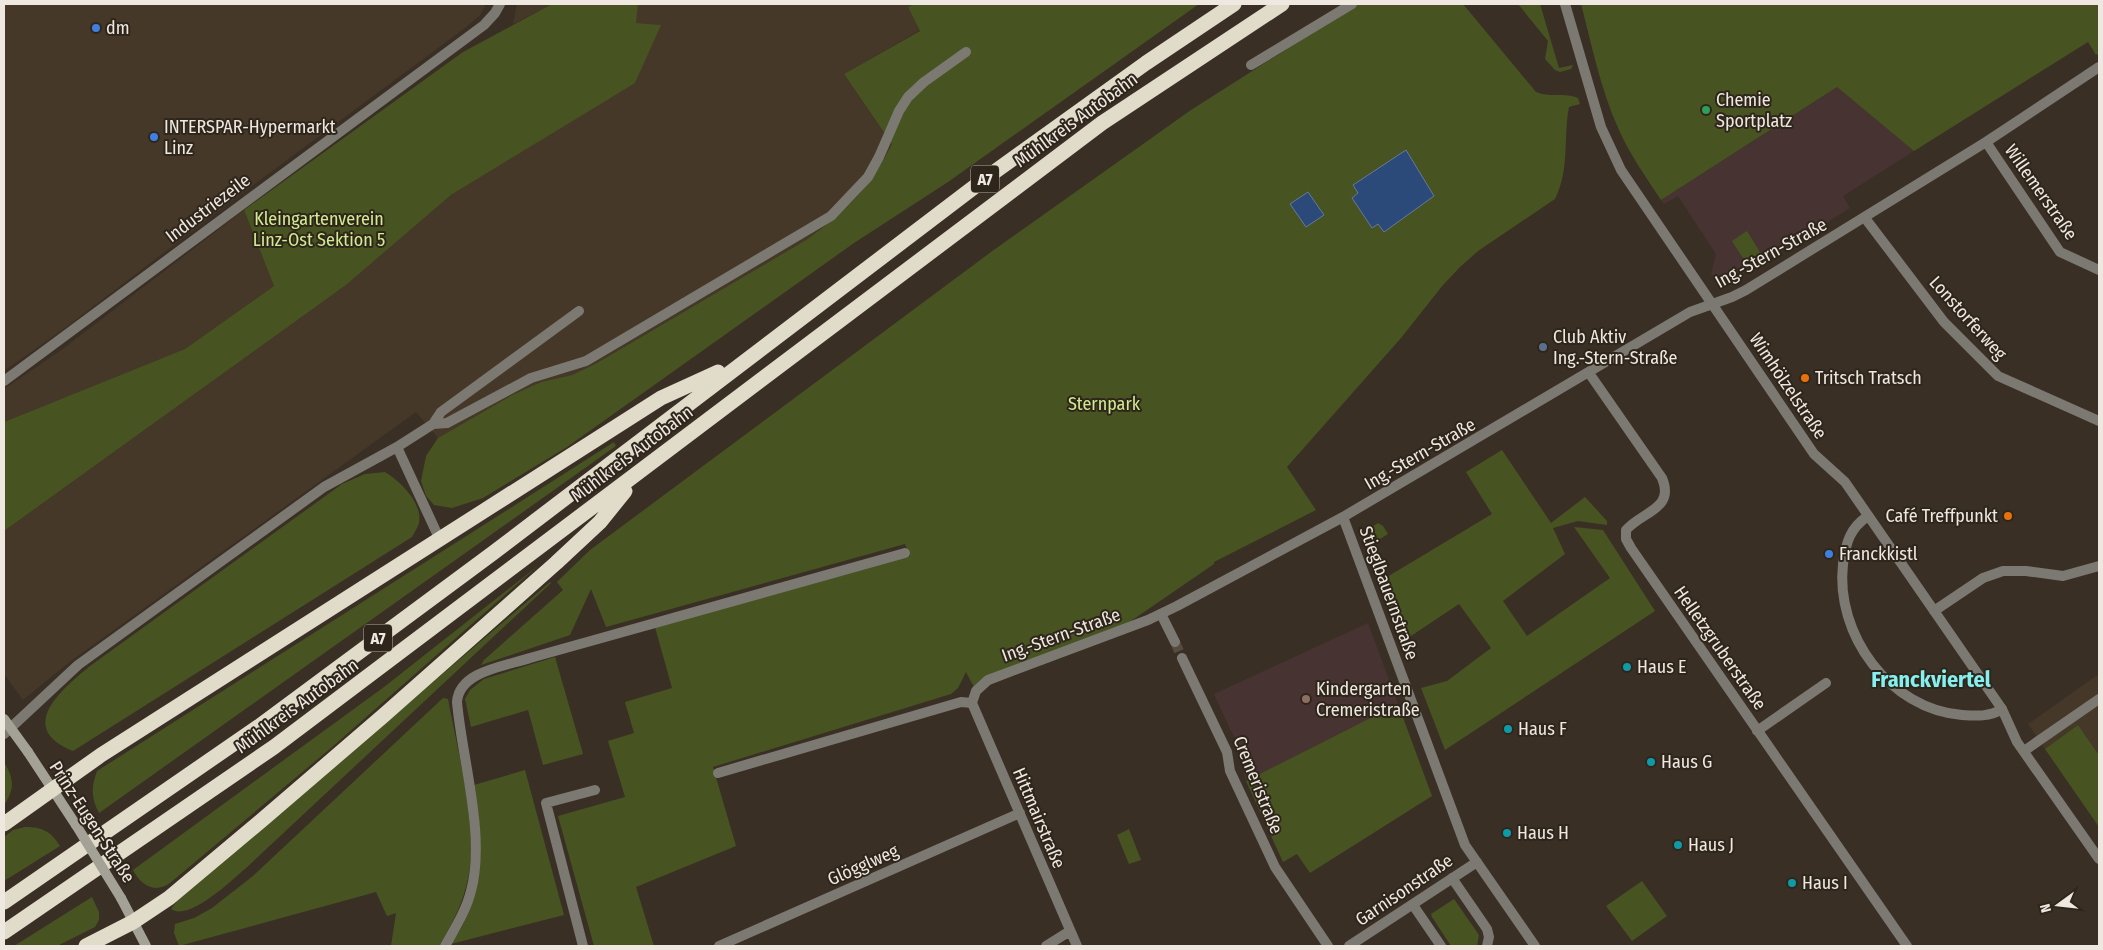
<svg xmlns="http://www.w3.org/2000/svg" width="2103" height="950" viewBox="0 0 2103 950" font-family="'Fira Sans Condensed',sans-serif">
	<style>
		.built { fill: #453828 }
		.education { fill: #483333 }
		.green { fill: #475422 }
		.water { fill: #2b4a7a; stroke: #667999 }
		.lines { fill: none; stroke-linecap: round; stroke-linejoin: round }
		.minor-tunnel { stroke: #554b41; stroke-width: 10; stroke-dasharray: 10 5; stroke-linecap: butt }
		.service { stroke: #7b7972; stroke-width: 10 }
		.pedestrian { stroke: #7b7972; stroke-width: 10 }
		.minor { stroke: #7b7972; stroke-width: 10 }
		.secondary { stroke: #a4a196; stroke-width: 10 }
		.motorway { stroke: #e1dbca; stroke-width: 15 }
		.secondary-bridge { stroke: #a4a196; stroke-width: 10 }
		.shop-dot { fill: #3f7fe0; stroke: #2f261b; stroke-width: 2 }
		.leisure-dot { fill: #2e9e5b; stroke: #2f261b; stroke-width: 2 }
		.service-dot { fill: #5c6f8a; stroke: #2f261b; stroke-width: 2 }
		.food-dot { fill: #e8710a; stroke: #2f261b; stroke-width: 2 }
		.culture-dot { fill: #0f9aa8; stroke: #2f261b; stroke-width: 2 }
		.education-dot { fill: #8d6e63; stroke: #2f261b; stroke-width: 2 }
		.labels { text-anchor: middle; stroke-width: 4; stroke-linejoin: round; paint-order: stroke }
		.shield { fill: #2f261b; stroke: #b5aea6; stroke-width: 1 }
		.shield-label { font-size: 16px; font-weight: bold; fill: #eee8e1 }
		.poi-label { font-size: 18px; fill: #eee8e1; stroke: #2f261b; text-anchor: start }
		.street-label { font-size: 18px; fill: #eee8e1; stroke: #2f261b }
		.park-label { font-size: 18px; fill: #d1eb90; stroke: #2f261b }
		.district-label { font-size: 22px; font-weight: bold; fill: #85f0ef; stroke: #2f261b }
	</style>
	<rect width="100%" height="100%" fill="#3a2f25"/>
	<path class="built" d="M 4,4 L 486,4 L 480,15 L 465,28 L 229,203 L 65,328 L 4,371 Z
		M 517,4 L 552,4 L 513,24 Z
		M 638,4 L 914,4 L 908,7 L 920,30 L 844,74 L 892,144 L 880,167 L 861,194 L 836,218 L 806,240 L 597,363 L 572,375 L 541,382 L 512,395 L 438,438 L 416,412 L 71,661 L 23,700 L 4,674 L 4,531 L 346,285 L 451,195 L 533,145 L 660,25 L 636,23 Z
		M 244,210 L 274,286 L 185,349 L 4,422 L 4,389 L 60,351 Z
		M 2099,674 L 2099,755 L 2078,725 L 2045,749 L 2028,724 Z"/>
	<path class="education" d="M 1837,87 L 1914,151 L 1843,196 L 1850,208 L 1771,258 L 1732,278 L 1725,280 L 1715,278 L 1711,274 L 1716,254 L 1678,196 L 1664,204 L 1661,200 Z
		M 1368,623 L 1398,704 L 1246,781 L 1242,767 L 1250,762 L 1231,731 L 1214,694 Z"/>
	<path class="green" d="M 552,4 L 638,4 L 636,23 L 661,25 L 635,83 L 451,195 L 346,285 L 4,531 L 4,422 L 185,349 L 274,286 L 244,210 L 463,52 Z
		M 914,4 L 1199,4 L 948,182 L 854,243 L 567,447 L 483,498 L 452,508 L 434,505 L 426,496 L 421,481 L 426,456 L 438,438 L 512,395 L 541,382 L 572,375 L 597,363 L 806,240 C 846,211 869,190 892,144 L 844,74 L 920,31 L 908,7 Z
		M 1358,4 L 1463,4 L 1536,92 C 1550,98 1565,92 1578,98 L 1580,104 L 1569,107 C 1563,138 1570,169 1555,199 L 1478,251 L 1460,267 L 1443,285 L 1401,338 L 1287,467 L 1316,510 L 1214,562 L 1214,564 L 1112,634 L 976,691 L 966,672 L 958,688 L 951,694 L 713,767 L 736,846 L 636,887 L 654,946 L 594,946 L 558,816 L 625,797 L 608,741 L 634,733 L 625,702 L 672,688 L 655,627 L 910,556 L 905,544 L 606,627 L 591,589 L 570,635 L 481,665 L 484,660 L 563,590 L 557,582 L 590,550 L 991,252 L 1191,110 Z
		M 1518,4 L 1540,4 L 1559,68 L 1573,65 L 1571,69 L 1560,72 L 1555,70 L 1545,59 L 1548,41 Z
		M 1581,4 L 2099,4 L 2099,53 L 2096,55 L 2088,42 L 1914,151 L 1837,87 L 1661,200 C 1646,177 1630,155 1619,130 C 1601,91 1592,46 1581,4 Z
		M 1747,231 L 1763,257 L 1748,266 L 1732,241 Z
		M 614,442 L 616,446 L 99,813 C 91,798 91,787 97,771 Z
		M 1502,450 L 1551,523 L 1585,497 L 1607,521 L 1607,525 L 1578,521 L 1553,528 L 1565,554 L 1503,601 L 1527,636 L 1610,578 L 1574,527 L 1603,530 L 1655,611 L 1445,750 L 1421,688 L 1447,681 L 1491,648 L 1459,604 L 1402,642 L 1362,533 L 1378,523 L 1383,526 L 1388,534 L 1369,546 L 1387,577 L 1492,514 L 1466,472 Z
		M 385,472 C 400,481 423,503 419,523 C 418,527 414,533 412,537 L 73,751 C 15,728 62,689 90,666 L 342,484 L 365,474 Z
		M 539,565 L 331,748 L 170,883 C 154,894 141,885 133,870 L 384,687 Z
		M 550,582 L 551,583 L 246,868 C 233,879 189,922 171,909 L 177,901 Z
		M 555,657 L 583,754 L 543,765 L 528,710 L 471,727 L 465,699 L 470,690 L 484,679 Z
		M 443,698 L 448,699 C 457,747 477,825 469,873 C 465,899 453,923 439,946 L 391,946 L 396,913 L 387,916 L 376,892 L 179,946 L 174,933 L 175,924 L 194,918 L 212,908 L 253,876 Z
		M 1398,704 L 1432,796 L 1310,873 L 1297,854 L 1283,862 L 1246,781 Z
		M 2078,725 L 2099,755 L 2099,827 L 2045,749 Z
		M 4,762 C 14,778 15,789 4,805 Z
		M 525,770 L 564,915 L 451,944 C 488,891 483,845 474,785 Z
		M 25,827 C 42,827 51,831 60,846 L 4,881 L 4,837 L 13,830 Z
		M 1129,829 L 1141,860 L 1129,864 L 1117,835 Z
		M 1642,881 L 1667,916 L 1632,941 L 1606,906 Z
		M 92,897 L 99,912 L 99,920 L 95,927 L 57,946 L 14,946 Z
		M 1454,899 L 1479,935 L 1477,946 L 1451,946 L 1432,917 L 1431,914 Z"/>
	<path class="water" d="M 1406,150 L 1434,196 L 1384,232 L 1378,224 L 1372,228 L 1352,198 L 1358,193 L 1353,185 Z
		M 1308,192 L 1324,215 L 1306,227 L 1290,204 Z"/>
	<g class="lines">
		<path class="minor-tunnel" d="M 1175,642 L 1182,658"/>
		<path class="service" d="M 433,424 L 447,423 L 531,378 L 586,361 L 831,216 L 868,177 L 879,157 L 899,111 L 908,97 L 924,82 L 966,52
			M 397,447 L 440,540
			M 4,734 L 78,665 L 324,487 L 397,447 L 433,424 L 441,412 L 579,311
			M 2024,751 L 2099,699
			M 1452,878 L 1487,929 L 1489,937 L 1487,946
			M 1413,905 L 1441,946
			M 445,946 C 455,928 466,911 471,891 C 486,836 462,759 457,702 C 459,671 506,666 530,658 L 905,553"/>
		<path class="pedestrian" d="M 1868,516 C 1850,528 1846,542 1843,564 C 1835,634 1889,709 1962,715 C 1976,716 1990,717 2002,709"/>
		<path class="minor" d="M 1565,4 L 1601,127 L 1621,170 L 1814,454 L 1845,482 L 2002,709 L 2017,742 L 2099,859
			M 1251,65 L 1352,4
			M 1986,142 L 2060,252 L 2099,270
			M 1865,218 L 1944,322 L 1998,376 L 2099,421
			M 1589,373 L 1662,478 C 1675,509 1643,511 1626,530 L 1626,539 L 1631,548 L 1907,946
			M 4,381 L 484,25 L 495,13 L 500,4
			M 1343,517 L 1465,845 L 1535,946
			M 1934,611 L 1983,578 L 2003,571 L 2026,571 L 2063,576 L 2099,566
			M 1161,614 L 1175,642
			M 1182,658 L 1227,752 L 1230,771 L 1275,867 L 1328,946
			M 972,703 L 976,691 L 988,680 L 1148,620 L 1177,606 L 1343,517 L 1690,312 L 1732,297 L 1746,290 L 1986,142 L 2099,67
			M 972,703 L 1077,946
			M 1757,731 L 1826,683
			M 718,773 L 961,702 L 972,703
			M 583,946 L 546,803 L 595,790
			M 719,946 L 1020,813
			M 1046,946 L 1070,931
			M 1349,946 L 1477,862"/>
		<path class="secondary" d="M 28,752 L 76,825
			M 121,898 L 146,946"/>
		<path class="motorway" d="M 4,824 L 101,755 L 661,398 L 718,372
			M 4,902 L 258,727 L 493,553 L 986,178 L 1146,63 L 1234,4
			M 4,932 L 274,747 L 1102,123 L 1282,4
			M 86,946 L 133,922 L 169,898 L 262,820 L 383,716 L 556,563 L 600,522 L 625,491"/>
		<path class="secondary-bridge" d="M 4,719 L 28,752
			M 76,825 L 121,898"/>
	</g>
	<g class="shop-dot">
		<circle cx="96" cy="28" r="5"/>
		<circle cx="154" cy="137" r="5"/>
		<circle cx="1829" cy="554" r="5"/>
	</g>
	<circle class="leisure-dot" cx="1706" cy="110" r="5"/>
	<circle class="service-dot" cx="1543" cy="347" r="5"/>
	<g class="food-dot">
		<circle cx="1805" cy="378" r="5"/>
		<circle cx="2008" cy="516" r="5"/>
	</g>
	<g class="culture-dot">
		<circle cx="1627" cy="667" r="5"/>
		<circle cx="1508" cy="729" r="5"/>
		<circle cx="1651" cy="762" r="5"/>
		<circle cx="1507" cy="833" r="5"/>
		<circle cx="1678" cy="845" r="5"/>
		<circle cx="1792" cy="883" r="5"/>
	</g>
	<circle class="education-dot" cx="1306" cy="699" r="5"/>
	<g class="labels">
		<g class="shield">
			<rect x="971" y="165.5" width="28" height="27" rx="4"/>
			<rect x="364" y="624.5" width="28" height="27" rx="4"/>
		</g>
		<g class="shield-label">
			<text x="985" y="185">A7</text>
			<text x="378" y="644">A7</text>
		</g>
		<g class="poi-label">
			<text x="106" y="34">dm</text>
			<text x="1716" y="106">Chemie<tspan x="1716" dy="21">Sportplatz</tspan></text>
			<text x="164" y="133">INTERSPAR-Hypermarkt<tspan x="164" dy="21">Linz</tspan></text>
			<text x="1553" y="343">Club Aktiv<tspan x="1553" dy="21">Ing.-Stern-Straße</tspan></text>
			<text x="1815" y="384">Tritsch Tratsch</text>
			<text x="1998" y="522" text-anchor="end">Café Treffpunkt</text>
			<text x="1839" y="560">Franckkistl</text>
			<text x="1637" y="673">Haus E</text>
			<text x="1316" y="695">Kindergarten<tspan x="1316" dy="21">Cremeristraße</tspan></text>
			<text x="1518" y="735">Haus F</text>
			<text x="1661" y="768">Haus G</text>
			<text x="1517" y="839">Haus H</text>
			<text x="1688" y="851">Haus J</text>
			<text x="1802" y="889">Haus I</text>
		</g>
		<g class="street-label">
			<text transform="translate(1076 120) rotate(-36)" y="6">Mühlkreis Autobahn</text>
			<text transform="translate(2041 192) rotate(55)" y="6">Willemerstraße</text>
			<text transform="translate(208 208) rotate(-37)" y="6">Industriezeile</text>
			<text transform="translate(1771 253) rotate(-29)" y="6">Ing.-Stern-Straße</text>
			<text transform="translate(1968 318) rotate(48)" y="6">Lonstorferweg</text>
			<text transform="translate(1788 386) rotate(56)" y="6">Wimhölzelstraße</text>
			<text transform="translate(632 454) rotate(-37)" y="6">Mühlkreis Autobahn</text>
			<text transform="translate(1420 454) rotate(-30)" y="6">Ing.-Stern-Straße</text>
			<text transform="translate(1389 593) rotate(70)" y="6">Stieglbauernstraße</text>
			<text transform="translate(1061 635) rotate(-20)" y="6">Ing.-Stern-Straße</text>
			<text transform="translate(1720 648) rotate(55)" y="6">Helletzgruberstraße</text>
			<text transform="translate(297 706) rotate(-36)" y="6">Mühlkreis Autobahn</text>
			<text transform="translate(1258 785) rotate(68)" y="6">Cremeristraße</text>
			<text transform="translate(1039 818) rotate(67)" y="6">Hittmairstraße</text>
			<text transform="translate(92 822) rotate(57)" y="6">Prinz-Eugen-Straße</text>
			<text transform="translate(863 865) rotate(-24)" y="6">Glögglweg</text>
			<text transform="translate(1404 890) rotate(-34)" y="6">Garnisonstraße</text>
		</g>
		<g class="park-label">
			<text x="319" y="225">Kleingartenverein<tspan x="319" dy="21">Linz-Ost Sektion 5</tspan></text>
			<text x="1104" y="410">Sternpark</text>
		</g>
		<g class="district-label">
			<text x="1931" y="687">Franckviertel</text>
		</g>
	</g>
	<rect width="2103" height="950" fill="none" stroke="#eee8e1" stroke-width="10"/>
	<g transform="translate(2058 905) rotate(255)" stroke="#2f261b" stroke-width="4" paint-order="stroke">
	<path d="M0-4L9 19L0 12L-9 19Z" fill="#eee8e1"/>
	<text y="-8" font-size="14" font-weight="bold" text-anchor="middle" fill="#eee8e1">N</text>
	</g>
</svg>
